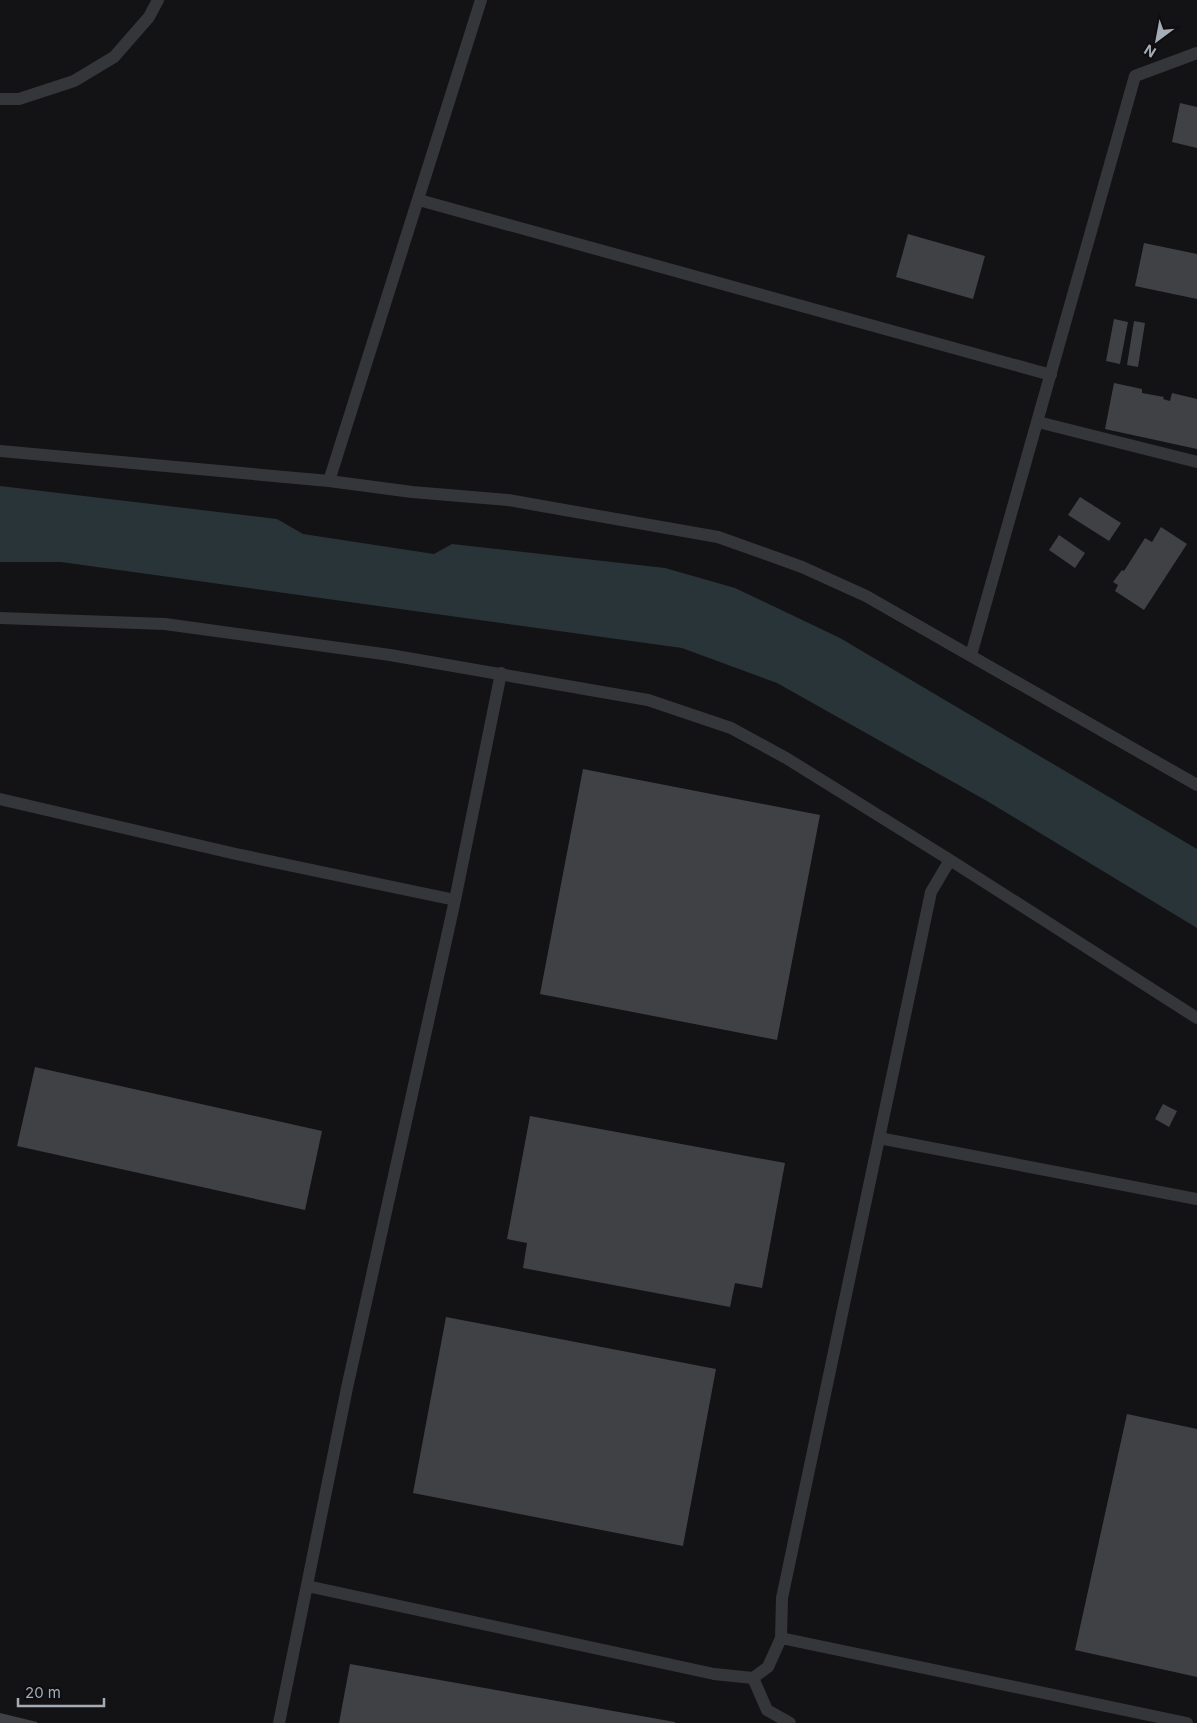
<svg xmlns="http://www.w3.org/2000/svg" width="1197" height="1723" viewBox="0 0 1197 1723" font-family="Inter,sans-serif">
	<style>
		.water { fill: #293438 }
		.building { fill: #3f4145 }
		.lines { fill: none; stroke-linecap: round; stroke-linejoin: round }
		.service { stroke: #34363a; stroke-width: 12 }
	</style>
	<rect width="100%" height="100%" fill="#131315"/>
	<path class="water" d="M 0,486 L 277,519 L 303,534 L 434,554 L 452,544 L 665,568 L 735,588 L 840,638 L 1197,849 L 1197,928 L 987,801 L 777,683 L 682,648 L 61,562 L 0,562 Z"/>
	<path class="building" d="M 1180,103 L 1197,107 L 1197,148 L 1172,142 Z
		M 908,234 L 985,256 L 973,299 L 896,277 Z
		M 1144,243 L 1197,254 L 1197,299 L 1135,286 Z
		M 1114,319 L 1128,322 L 1120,364 L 1106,361 Z
		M 1134,321 L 1145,323 L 1138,367 L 1127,365 Z
		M 1114,383 L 1142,389 L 1142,393 L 1164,397 L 1163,399 L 1170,401 L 1172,393 L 1197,399 L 1197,449 L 1105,429 Z
		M 1080,497 L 1121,523 L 1109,541 L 1068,515 Z
		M 1161,527 L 1187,544 L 1144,610 L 1115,591 L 1118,585 L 1113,582 L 1122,570 L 1124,571 L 1145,538 L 1152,542 Z
		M 1059,535 L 1085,553 L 1075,568 L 1049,550 Z
		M 583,769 L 820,815 L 777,1040 L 540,994 Z
		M 35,1067 L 322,1131 L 305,1210 L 17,1146 Z
		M 1163,1104 L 1177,1111 L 1169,1127 L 1155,1119 Z
		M 530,1116 L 785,1163 L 762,1288 L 735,1283 L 730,1307 L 523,1268 L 527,1243 L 507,1239 Z
		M 446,1317 L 716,1369 L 683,1546 L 413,1493 Z
		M 1127,1414 L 1197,1429 L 1197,1677 L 1075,1650 Z
		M 350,1664 L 675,1722 L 675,1723 L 339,1723 Z
		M 0,1713 L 37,1722 L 37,1723 L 0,1723 Z"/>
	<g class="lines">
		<path class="service" d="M 0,99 L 19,99 L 74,81 L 114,57 L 149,17 L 158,0
			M 419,200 L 1051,375
			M 1038,422 L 1197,462
			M 0,451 L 329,481 L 412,492 L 508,500 L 718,537 L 802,567 L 866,596 L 1197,785
			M 329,481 L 481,0
			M 0,618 L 165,624 L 390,655 L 648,700 L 731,728 L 786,758 L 950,860 L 1197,1018
			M 971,655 L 1135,76 L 1197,53
			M 0,799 L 236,854 L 455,900
			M 879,1138 L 1197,1199
			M 307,1586 L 714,1674 L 753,1678 L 768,1667 L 781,1638 L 782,1598 L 931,892 L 950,860
			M 781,1638 L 1187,1723
			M 753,1678 L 767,1710 L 790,1723
			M 279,1723 L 347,1388 L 455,900 L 501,673"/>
	</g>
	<g transform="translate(1157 40) rotate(212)" stroke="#0e0e10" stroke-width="4" paint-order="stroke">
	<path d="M0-4L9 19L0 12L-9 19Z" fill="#a4adb5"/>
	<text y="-8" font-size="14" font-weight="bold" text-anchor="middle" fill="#a4adb5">N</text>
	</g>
	<path d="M18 1698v8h86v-8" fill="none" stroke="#a4adb5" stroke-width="2.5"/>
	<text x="25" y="1698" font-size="15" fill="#a4adb5" stroke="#0e0e10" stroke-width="4" paint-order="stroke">20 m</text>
</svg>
